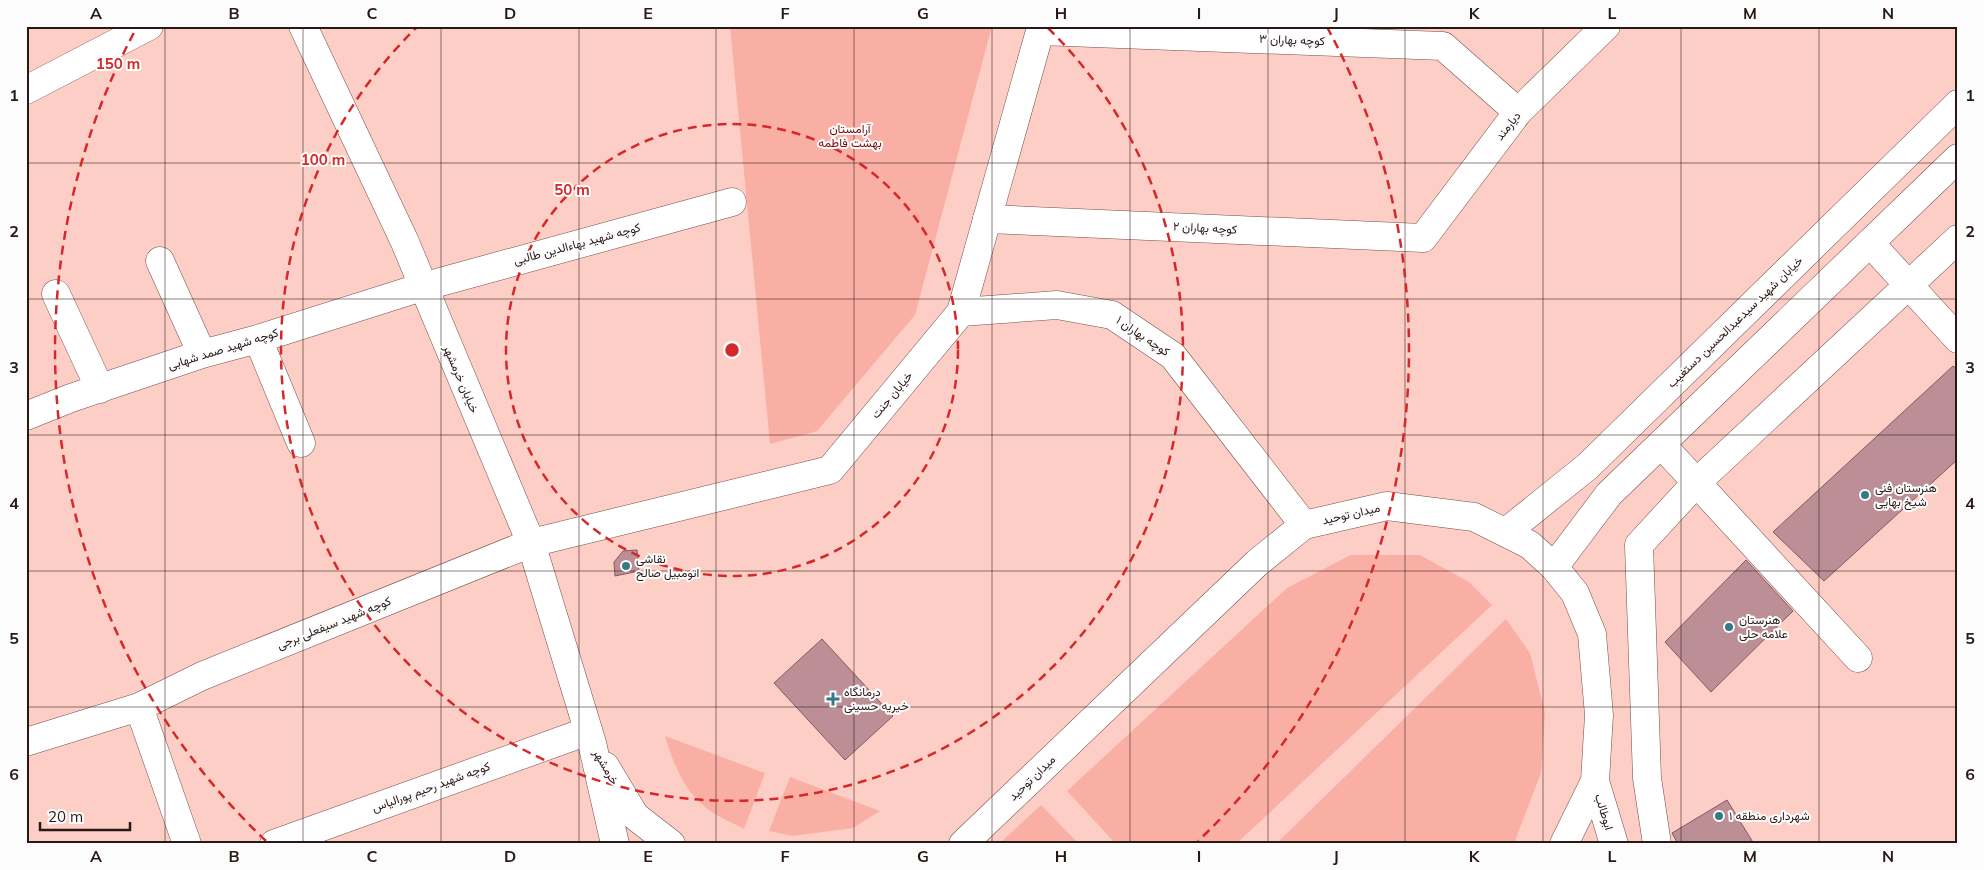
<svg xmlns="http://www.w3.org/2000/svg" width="1984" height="870" viewBox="0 0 1984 870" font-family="Mulish,Vazirmatn,sans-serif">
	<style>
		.green { fill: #faafa4 }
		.building { fill: #bc8f96; stroke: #835a61 }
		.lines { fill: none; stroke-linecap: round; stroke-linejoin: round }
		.minor-casing { stroke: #764e49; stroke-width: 29 }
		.tertiary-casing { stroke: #764e49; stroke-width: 29 }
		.secondary-casing { stroke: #764e49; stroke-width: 29 }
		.minor { stroke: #fff; stroke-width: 28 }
		.tertiary { stroke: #fff; stroke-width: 28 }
		.secondary { stroke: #fff; stroke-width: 28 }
		.grid { fill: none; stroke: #291916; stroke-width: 1; stroke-opacity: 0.55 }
		.ring { fill: none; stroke: #d62828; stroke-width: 2.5; stroke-dasharray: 9 6 }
		.poi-dot { fill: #337a85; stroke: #fcfcfc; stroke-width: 2 }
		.labels { text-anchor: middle; stroke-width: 4; stroke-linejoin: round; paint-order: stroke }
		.street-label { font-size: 12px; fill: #291916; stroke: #fcfcfc }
		.park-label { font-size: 12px; fill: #780b0a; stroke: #fcfcfc }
		.poi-label { font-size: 12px; fill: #291916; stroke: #fcfcfc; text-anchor: start }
		.centre { fill: #d62828; stroke: #fcfcfc; stroke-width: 2.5 }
		.ring-label { font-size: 15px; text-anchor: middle; font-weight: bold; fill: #d62828; stroke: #fcfcfc; stroke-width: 4; stroke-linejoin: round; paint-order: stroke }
		.neatline { fill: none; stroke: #291916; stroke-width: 2 }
		.grid-label { font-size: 16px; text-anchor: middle; font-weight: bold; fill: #291916 }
	</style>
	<rect width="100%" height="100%" fill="#fdcec6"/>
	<path class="green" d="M 730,26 L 992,26 L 915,315 L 817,431 L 770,444 Z
		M 1351,555 L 1420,555 L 1469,582 L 1492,605 L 1236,844 L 1116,844 L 1067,791 L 1287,588 Z
		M 1506,619 L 1530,653 L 1545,713 L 1541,773 L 1515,841 L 1512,844 L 1276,844 Z
		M 665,736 L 765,773 L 744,829 C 733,823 722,819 712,812 C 685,794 674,766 665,736 Z
		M 790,777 L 880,811 L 853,828 L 792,836 L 769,831 Z
		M 1041,805 L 1079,844 L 999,844 Z"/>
	<path class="building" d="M 1953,366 L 1958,370 L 1958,459 L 1824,581 L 1773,532 Z
		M 637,550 L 639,571 L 615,576 L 614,562 L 623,551 Z
		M 1746,560 L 1793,611 L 1711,692 L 1665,642 Z
		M 822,639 L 893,716 L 845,760 L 774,683 Z
		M 1727,800 L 1754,844 L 1678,844 L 1672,833 Z"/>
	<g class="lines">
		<defs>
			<path id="minor" d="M 1040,31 L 1443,46 L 1518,112
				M 26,90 L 149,26
				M 987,219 L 1423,238 L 1518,112 L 1606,26
				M 1870,243 L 1958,339
				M 160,261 L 202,354
				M 56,294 L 100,389
				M 961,312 L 1057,305 L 1112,315 L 1173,356 L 1304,525
				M 258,339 L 301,443
				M 26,416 L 71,398 L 202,354 L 258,339 L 422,287 L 732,202
				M 1661,444 L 1858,658
				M 139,707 L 202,676 L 531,543
				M 26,742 L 139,707 L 187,844
				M 274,844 L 588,731
				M 1657,844 L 1647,778 L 1639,545 L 1696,483 L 1958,239"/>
			<path id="tertiary" d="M 531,543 L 830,470 L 961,312 L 1040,31 L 1040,26"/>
			<path id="secondary" d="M 303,26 L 404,240 L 531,543 L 592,743 L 615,844
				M 1506,532 L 1588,466 L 1958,104
				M 1554,567 L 1609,494 L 1958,158
				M 605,766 L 635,816 L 671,844
				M 1595,781 L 1614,844
				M 963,844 L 1257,563 L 1304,525 L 1387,506 L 1474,517 L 1530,545 L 1554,567 L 1575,593 L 1592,634 L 1599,715 L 1595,781 L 1564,844"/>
		</defs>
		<use href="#minor" class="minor-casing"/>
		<use href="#tertiary" class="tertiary-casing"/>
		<use href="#secondary" class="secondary-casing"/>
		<use href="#minor" class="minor"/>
		<use href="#tertiary" class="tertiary"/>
		<use href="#secondary" class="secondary"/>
	</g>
	<path class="grid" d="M 165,26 L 165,844M 303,26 L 303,844M 441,26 L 441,844M 579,26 L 579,844M 716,26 L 716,844M 854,26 L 854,844M 992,26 L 992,844M 1130,26 L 1130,844M 1268,26 L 1268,844M 1405,26 L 1405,844M 1543,26 L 1543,844M 1681,26 L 1681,844M 1819,26 L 1819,844M 26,163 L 1958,163M 26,299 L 1958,299M 26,435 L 1958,435M 26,571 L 1958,571M 26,707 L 1958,707"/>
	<g class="ring">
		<circle cx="732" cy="350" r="226"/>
		<path d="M1048 28A451 451 0 1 1 416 28"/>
		<path d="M266 841A677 677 0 0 1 137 27M1327 27A677 677 0 0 1 1198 841"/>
	</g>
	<g class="poi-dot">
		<circle cx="1865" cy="495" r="5"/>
		<circle cx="626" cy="566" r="5"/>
		<circle cx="1729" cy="627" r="5"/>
		<path d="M830.5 691.5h5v5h5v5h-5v5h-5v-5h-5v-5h5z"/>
		<circle cx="1719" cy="816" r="5"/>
	</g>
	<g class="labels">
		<g class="street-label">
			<text transform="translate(1292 40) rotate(2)" y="4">کوچه بهاران ۳</text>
			<text transform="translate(1508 126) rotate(-52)" y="4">دیارمند</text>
			<text transform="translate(1205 228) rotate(3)" y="4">کوچه بهاران ۲</text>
			<text transform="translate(577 244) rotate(-15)" y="4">کوچه شهید بهاءالدین طالبی</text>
			<text transform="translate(1735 322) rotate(-44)" y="4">خیابان شهید سیدعبدالحسین دستغیب</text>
			<text transform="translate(1143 336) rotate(34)" y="4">کوچه بهاران ۱</text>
			<text transform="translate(223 349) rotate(-17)" y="4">کوچه شهید صمد شهابی</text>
			<text transform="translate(461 379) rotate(67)" y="4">خیابان خرمشهر</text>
			<text transform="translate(892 395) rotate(-50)" y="4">خیابان جنت</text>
			<text transform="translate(1351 514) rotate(-13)" y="4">میدان توحید</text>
			<text transform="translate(334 623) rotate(-22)" y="4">کوچه شهید سیفعلی برجی</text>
			<text transform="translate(606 767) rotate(60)" y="4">خرمشهر</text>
			<text transform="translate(1032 778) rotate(-44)" y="4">میدان توحید</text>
			<text transform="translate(431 787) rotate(-20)" y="4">کوچه شهید رحیم پورالیاس</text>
			<text transform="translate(1604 812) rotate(73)" y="4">ابوطالب</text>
		</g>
		<g class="park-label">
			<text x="850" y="133">آرامستان<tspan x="850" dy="14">بهشت فاطمه</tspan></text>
		</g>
		<g class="poi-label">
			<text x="1875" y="492">هنرستان فنی<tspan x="1875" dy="14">شیخ بهایی</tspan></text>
			<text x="636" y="563">نقاشی<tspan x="636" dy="14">اتومبیل صالح</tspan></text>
			<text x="1739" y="624">هنرستان<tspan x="1739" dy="14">علامه حلی</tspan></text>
			<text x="844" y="696">درمانگاه<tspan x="844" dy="14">خیریه حسینی</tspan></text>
			<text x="1729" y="820">شهرداری منطقه ۱</text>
		</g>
	</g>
	<circle cx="732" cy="350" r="8" class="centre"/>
	<g class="ring-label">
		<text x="118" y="69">150 m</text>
		<text x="323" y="165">100 m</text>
		<text x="572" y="195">50 m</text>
	</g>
	<rect width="1984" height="870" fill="none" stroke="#fcfcfc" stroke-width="55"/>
	<path d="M40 822v8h90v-8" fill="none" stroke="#291916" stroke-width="2.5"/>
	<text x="48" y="822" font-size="15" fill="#291916" stroke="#fcfcfc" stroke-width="4" paint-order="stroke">20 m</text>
	<rect x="28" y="28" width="1928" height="814" class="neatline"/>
	<g class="grid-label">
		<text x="96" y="19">A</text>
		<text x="234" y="19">B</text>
		<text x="372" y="19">C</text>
		<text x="510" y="19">D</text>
		<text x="648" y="19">E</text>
		<text x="785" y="19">F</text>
		<text x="923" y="19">G</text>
		<text x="1061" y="19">H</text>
		<text x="1199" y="19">I</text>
		<text x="1336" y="19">J</text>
		<text x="1474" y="19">K</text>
		<text x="1612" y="19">L</text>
		<text x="1750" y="19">M</text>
		<text x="1888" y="19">N</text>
		<text x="14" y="101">1</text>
		<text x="1970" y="101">1</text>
		<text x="14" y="237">2</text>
		<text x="1970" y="237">2</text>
		<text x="14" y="373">3</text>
		<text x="1970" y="373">3</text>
		<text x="14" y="509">4</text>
		<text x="1970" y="509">4</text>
		<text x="14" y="644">5</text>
		<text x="1970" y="644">5</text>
		<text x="14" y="780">6</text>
		<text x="1970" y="780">6</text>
		<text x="96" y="862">A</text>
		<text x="234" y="862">B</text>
		<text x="372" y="862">C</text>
		<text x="510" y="862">D</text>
		<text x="648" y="862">E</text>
		<text x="785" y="862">F</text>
		<text x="923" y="862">G</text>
		<text x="1061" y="862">H</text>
		<text x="1199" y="862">I</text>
		<text x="1336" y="862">J</text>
		<text x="1474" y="862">K</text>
		<text x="1612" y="862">L</text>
		<text x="1750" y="862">M</text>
		<text x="1888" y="862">N</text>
	</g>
</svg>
